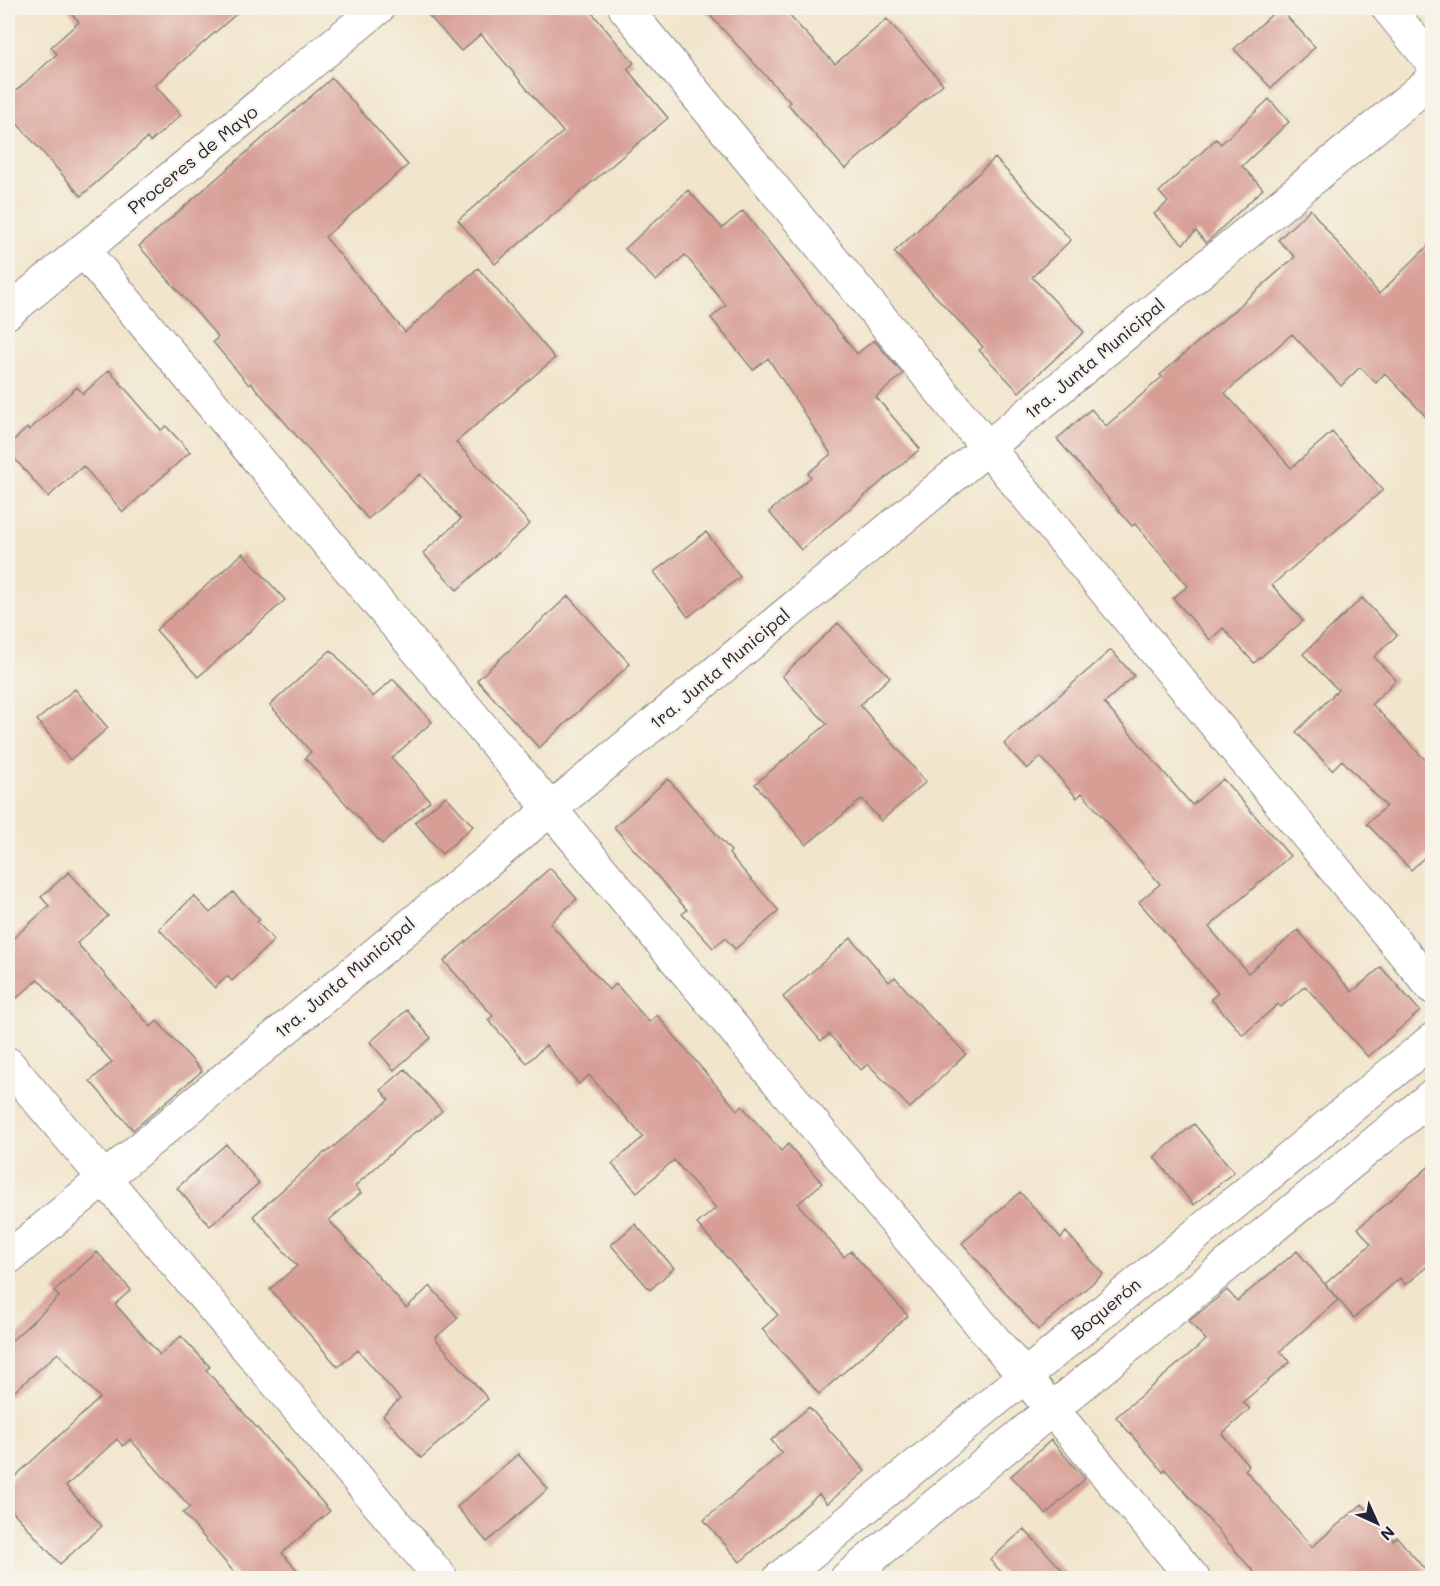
<svg xmlns="http://www.w3.org/2000/svg" width="1440" height="1586" viewBox="0 0 1440 1586" font-family="Mali,sans-serif">
	<style>
		.building { fill: #d79e95 }
		.lines { fill: none; stroke-linecap: round; stroke-linejoin: round }
		.street-casing { stroke: #8a8483; stroke-width: 35 }
		.street { stroke: #fff; stroke-width: 33 }
		.labels { text-anchor: middle; stroke-width: 5; stroke-linejoin: round; paint-order: stroke }
		.street-label { font-size: 18px; fill: #22223b; stroke: #f7f3e8 }
	</style>
	<rect width="100%" height="100%" fill="#f7f3e8"/>
	<filter id="ink" filterUnits="userSpaceOnUse"><feTurbulence type="fractalNoise" baseFrequency=".0167" numOctaves="2"/><feDisplacementMap in="SourceGraphic" scale="12" xChannelSelector="R" yChannelSelector="G"/><feConvolveMatrix kernelMatrix="1 2 1 2 8 2 1 2 1" color-interpolation-filters="sRGB"/></filter>
	<filter id="wash" filterUnits="userSpaceOnUse"><feTurbulence type="fractalNoise" baseFrequency=".008" numOctaves="4" result="noise"/><feDisplacementMap in="SourceGraphic" scale="24" xChannelSelector="R" yChannelSelector="G"/><feGaussianBlur stdDeviation="1.35" result="paint"/><feColorMatrix in="noise" values="0 0 0 0 0 0 0 0 0 0 0 0 0 0 0 0 0 1.4 0 .05"/><feComposite in="paint" operator="in"/></filter>
	<g filter="url(#wash)">
		<rect width="100%" height="100%" fill="#f1e5cb"/>
		<g id="blocks">
			<path class="building" d="M 66,8 L 243,8 L 155,85 L 181,115 L 150,142 L 147,138 L 81,196 L 8,113 L 8,98 L 57,54 L 51,47 L 79,22 Z
				M 422,8 L 588,8 L 634,63 L 627,69 L 668,118 L 495,264 L 458,220 L 563,132 L 481,34 L 461,51 Z
				M 703,8 L 782,8 L 835,64 L 887,19 L 943,84 L 845,169 L 788,104 L 790,102 Z
				M 1279,8 L 1315,47 L 1271,88 L 1234,49 Z
				M 332,78 L 408,165 L 325,237 L 405,332 L 478,268 L 555,358 L 456,442 L 530,524 L 457,590 L 423,553 L 461,519 L 420,474 L 368,519 L 251,383 L 249,385 L 213,342 L 218,337 L 139,246 Z
				M 1269,99 L 1289,122 L 1242,166 L 1263,189 L 1206,243 L 1196,231 L 1183,244 L 1154,214 L 1168,202 L 1159,192 L 1216,139 L 1221,144 Z
				M 995,158 L 1071,240 L 1032,277 L 1084,332 L 1019,392 L 979,350 L 983,347 L 894,252 Z
				M 688,190 L 722,228 L 743,211 L 857,354 L 874,340 L 903,374 L 876,397 L 920,449 L 801,550 L 769,512 L 811,477 L 808,473 L 831,454 L 768,358 L 753,370 L 711,318 L 726,305 L 685,255 L 656,281 L 625,249 Z
				M 1310,209 L 1379,294 L 1432,242 L 1432,423 L 1385,373 L 1376,383 L 1360,367 L 1341,386 L 1292,334 L 1225,393 L 1291,468 L 1332,432 L 1383,490 L 1272,585 L 1303,621 L 1254,663 L 1223,628 L 1210,640 L 1173,598 L 1188,586 L 1135,524 L 1132,526 L 1057,439 L 1091,409 L 1106,426 L 1162,377 L 1160,375 L 1295,257 L 1278,240 Z
				M 109,370 L 161,430 L 166,426 L 190,452 L 123,512 L 83,466 L 48,497 L 8,451 L 8,446 L 27,428 L 29,430 L 77,387 L 83,394 Z
				M 706,532 L 740,577 L 688,617 L 654,572 Z
				M 243,553 L 285,600 L 198,677 L 156,630 Z
				M 568,596 L 630,664 L 539,748 L 477,680 Z
				M 1362,598 L 1397,635 L 1374,657 L 1396,680 L 1372,704 L 1432,767 L 1432,850 L 1411,870 L 1367,824 L 1386,806 L 1342,760 L 1332,770 L 1296,732 L 1338,690 L 1303,654 Z
				M 838,623 L 890,677 L 860,705 L 926,782 L 881,821 L 862,799 L 806,845 L 755,784 L 827,724 L 782,676 Z
				M 331,650 L 373,697 L 393,679 L 432,722 L 392,758 L 430,801 L 382,844 L 305,758 L 311,752 L 270,705 Z
				M 1111,650 L 1134,676 L 1104,703 L 1192,805 L 1223,779 L 1290,856 L 1209,927 L 1248,973 L 1298,930 L 1352,992 L 1381,967 L 1420,1011 L 1368,1057 L 1305,986 L 1281,1007 L 1278,1004 L 1243,1035 L 1211,999 L 1218,993 L 1139,902 L 1160,884 L 1082,793 L 1077,798 L 1041,757 L 1027,769 L 1004,744 Z
				M 75,689 L 108,728 L 70,760 L 37,720 Z
				M 668,779 L 731,851 L 729,854 L 779,911 L 735,949 L 725,938 L 713,948 L 682,914 L 687,910 L 614,827 Z
				M 446,796 L 473,826 L 442,854 L 415,822 Z
				M 550,868 L 577,899 L 550,923 L 609,990 L 616,984 L 649,1022 L 657,1015 L 737,1110 L 742,1106 L 781,1151 L 788,1144 L 822,1183 L 798,1204 L 844,1257 L 851,1251 L 908,1316 L 819,1394 L 762,1329 L 778,1315 L 697,1224 L 716,1208 L 674,1160 L 637,1192 L 612,1164 L 643,1137 L 589,1075 L 579,1084 L 546,1045 L 527,1063 L 488,1020 L 493,1016 L 444,961 Z
				M 69,872 L 108,916 L 77,943 L 151,1027 L 157,1021 L 202,1071 L 133,1130 L 90,1081 L 112,1062 L 38,979 L 8,1006 L 8,943 L 49,906 L 41,897 Z
				M 233,892 L 260,920 L 257,922 L 274,940 L 232,981 L 227,976 L 215,988 L 159,929 L 194,896 L 210,913 Z
				M 851,938 L 889,982 L 895,977 L 937,1025 L 938,1024 L 966,1054 L 910,1108 L 868,1064 L 861,1070 L 829,1034 L 821,1041 L 783,997 Z
				M 407,1010 L 431,1038 L 394,1070 L 370,1042 Z
				M 405,1069 L 442,1111 L 417,1132 L 416,1131 L 355,1186 L 361,1193 L 329,1220 L 406,1308 L 430,1286 L 458,1318 L 435,1338 L 488,1399 L 421,1458 L 383,1415 L 400,1399 L 358,1350 L 338,1367 L 270,1289 L 297,1266 L 253,1216 L 325,1152 L 326,1153 L 389,1100 L 381,1090 Z
				M 1194,1124 L 1234,1172 L 1194,1205 L 1154,1157 Z
				M 226,1144 L 259,1183 L 210,1226 L 177,1188 Z
				M 1432,1164 L 1432,1262 L 1406,1285 L 1400,1278 L 1354,1318 L 1325,1284 L 1371,1244 L 1358,1228 Z
				M 1020,1192 L 1061,1238 L 1066,1232 L 1103,1274 L 1038,1330 L 962,1243 Z
				M 635,1224 L 674,1268 L 650,1290 L 611,1245 Z
				M 1297,1251 L 1338,1300 L 1280,1351 L 1290,1362 L 1243,1402 L 1250,1409 L 1222,1434 L 1249,1466 L 1245,1470 L 1312,1547 L 1362,1504 L 1393,1540 L 1397,1537 L 1432,1578 L 1259,1578 L 1165,1469 L 1163,1472 L 1116,1417 L 1206,1340 L 1189,1321 L 1227,1290 L 1237,1301 Z
				M 97,1252 L 131,1290 L 115,1304 L 160,1355 L 181,1336 L 210,1367 L 206,1370 L 330,1511 L 282,1553 L 304,1578 L 239,1578 L 183,1513 L 190,1507 L 130,1439 L 123,1446 L 117,1439 L 66,1486 L 102,1526 L 60,1564 L 8,1506 L 8,1483 L 100,1398 L 58,1353 L 8,1397 L 8,1344 L 59,1297 L 54,1291 Z
				M 809,1407 L 865,1471 L 827,1504 L 819,1494 L 740,1562 L 704,1520 L 782,1453 L 771,1440 Z
				M 1051,1440 L 1085,1479 L 1046,1514 L 1011,1476 Z
				M 518,1454 L 548,1489 L 487,1542 L 457,1507 Z
				M 1024,1529 L 1070,1578 L 1007,1578 L 990,1560 Z"/>
		</g>
	</g>
	<g filter="url(#ink)">
		<use href="#blocks" fill-opacity="0" stroke="#8a8483" stroke-width="1.5"/>
		<g class="lines">
			<defs>
				<path id="street" d="M 625,8 L 1432,987
					M 1388,8 L 1432,62
					M 83,250 L 1193,1578
					M 8,312 L 378,8
					M 8,1064 L 441,1578
					M 8,1258 L 1432,80
					M 780,1578 L 1432,1040
					M 847,1578 L 1432,1096"/>
			</defs>
			<use href="#street" class="street-casing"/>
			<use href="#street" class="street"/>
		</g>
	</g>
	<g class="labels">
		<g class="street-label">
			<text transform="translate(193 160) rotate(-39)" y="6">Proceres de Mayo</text>
			<text transform="translate(1095 359) rotate(-40)" y="6">1ra. Junta Municipal</text>
			<text transform="translate(720 669) rotate(-40)" y="6">1ra. Junta Municipal</text>
			<text transform="translate(345 978) rotate(-40)" y="6">1ra. Junta Municipal</text>
			<text transform="translate(1106 1309) rotate(-40)" y="6">Boquerón</text>
		</g>
	</g>
	<rect width="1440" height="1586" fill="none" stroke="#f7f3e8" stroke-width="30"/>
	<g transform="translate(1377 1523) rotate(135)" stroke="#f7f3e8" stroke-width="4.5" paint-order="stroke">
	<path d="M0-4.5L10 22L0 15L-10 22Z" fill="#22223b"/>
	<text y="-9" font-size="16" font-weight="bold" text-anchor="middle" fill="#22223b">N</text>
	</g>
</svg>
